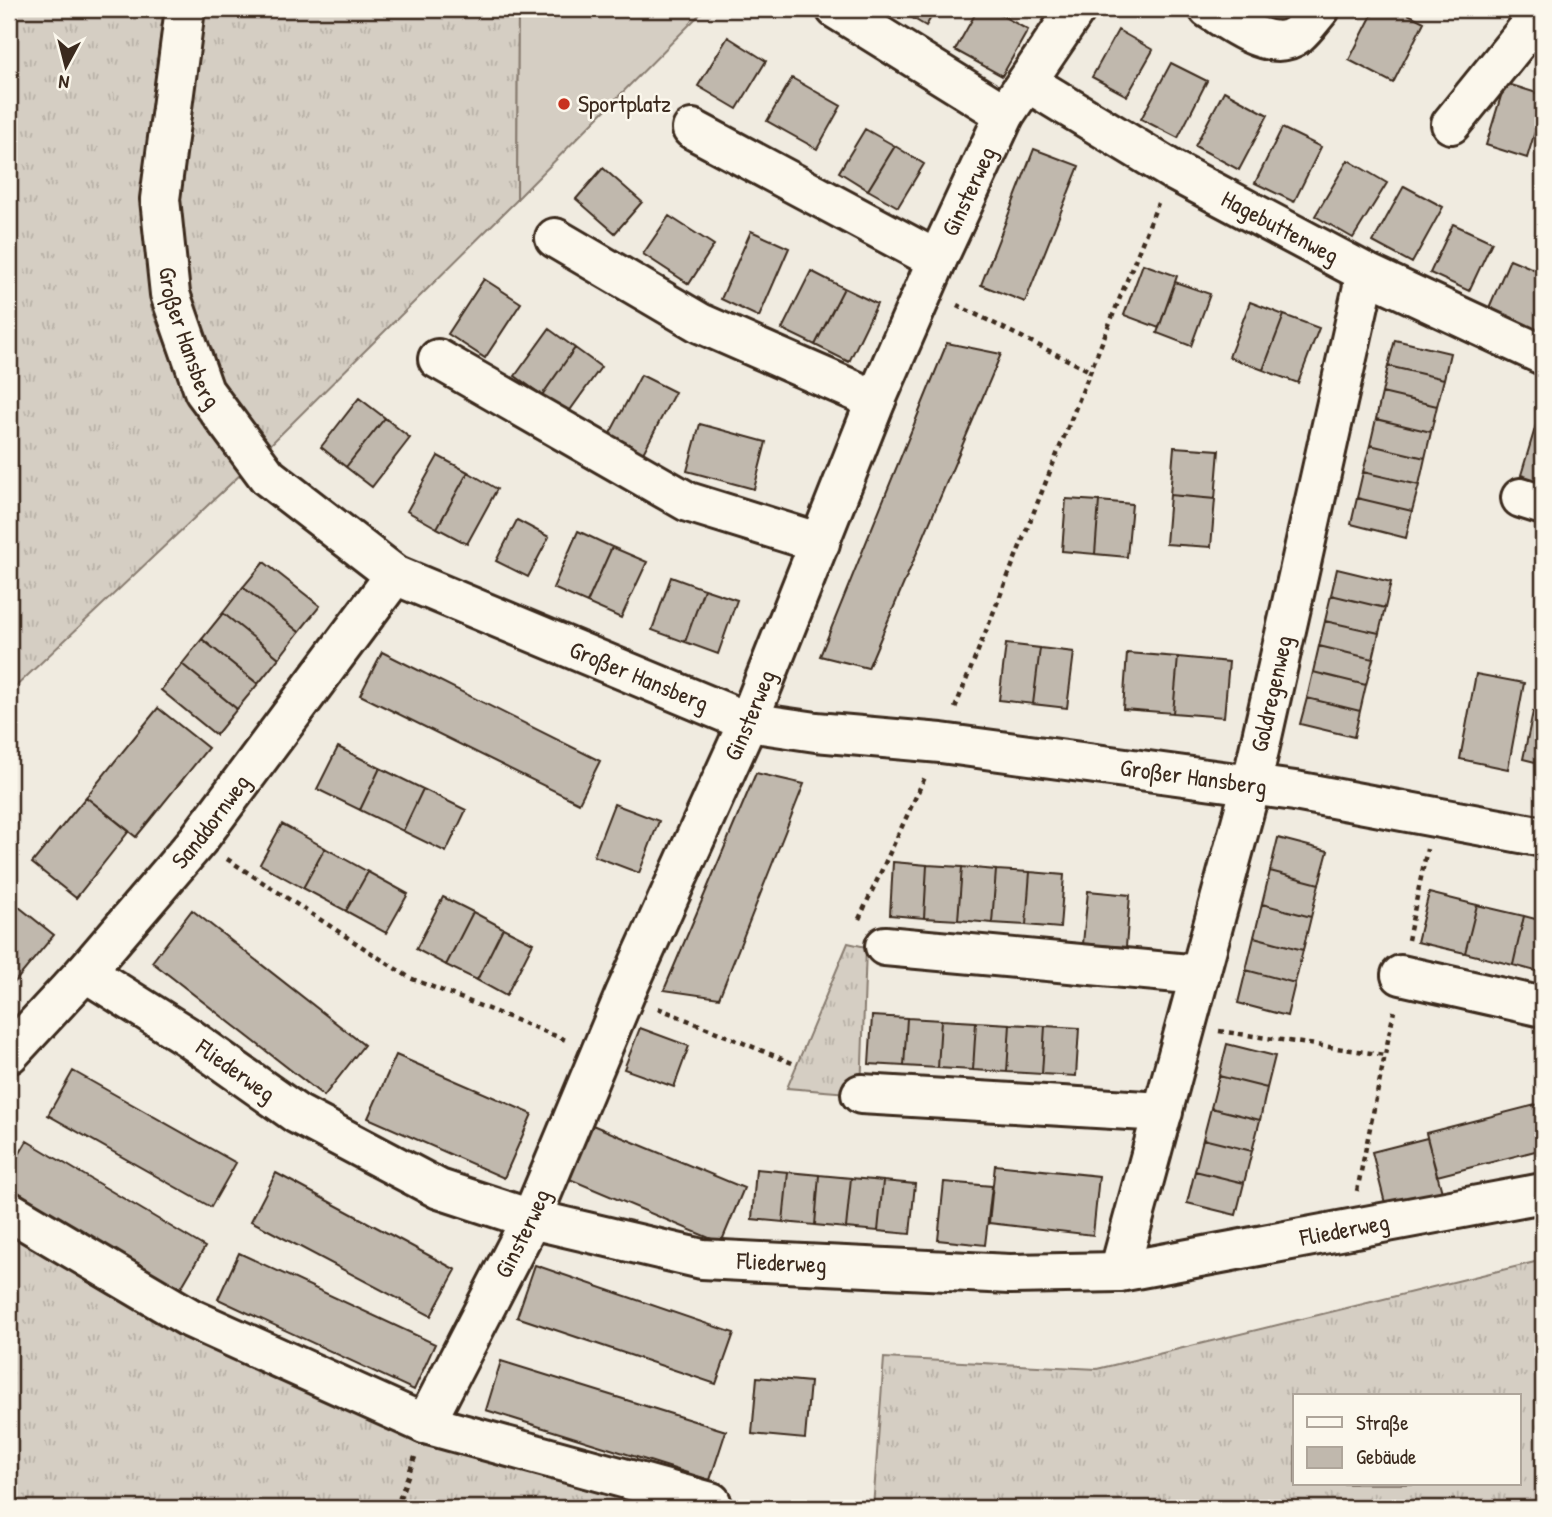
<svg xmlns="http://www.w3.org/2000/svg" width="1552" height="1517" viewBox="0 0 1552 1517" font-family="'Patrick Hand',sans-serif">
	<style>
		.grass { fill: url(#grass-tufts); stroke: #887c70; stroke-width: 2; fill-rule: evenodd }
		.pitch { fill: #d5cec3; stroke: #887c70; stroke-width: 2 }
		.building { fill: #c0b8ad; stroke: #3b2a1e; stroke-width: 2 }
		.lines { fill: none; stroke-linecap: round; stroke-linejoin: round }
		.minor-casing { stroke: #3b2a1e; stroke-width: 44 }
		.path { stroke: #3b2a1e; stroke-width: 4.5; stroke-dasharray: 5 5; stroke-linecap: butt }
		.minor { stroke: #fbf7ec; stroke-width: 38 }
		.poi-dot { fill: #c8321e; stroke: #fbf7ec; stroke-width: 2.5 }
		.labels { text-anchor: middle; stroke-width: 5; stroke-linejoin: round; paint-order: stroke }
		.poi-label { font-size: 24px; fill: #3b2a1e; stroke: #fbf7ec; text-anchor: start }
		.street-label { font-size: 24px; fill: #3b2a1e; stroke: #fbf7ec }
	</style>
	<defs>
		<pattern id="grass-tufts" width="24" height="20" patternUnits="userSpaceOnUse" patternTransform="scale(1.75)"><rect width="24" height="20" fill="#d5cec3"/><path d="M3 7l-1-3M5 7V3M7 7l1-3M15 17l-1-3M17 17v-4M19 17l1-3" fill="none" stroke="#b8b1a7"/></pattern>
	</defs>
	<rect width="100%" height="100%" fill="#f0ebe0"/>
	<filter id="ink" filterUnits="userSpaceOnUse"><feTurbulence type="fractalNoise" baseFrequency=".0143" numOctaves="2"/><feDisplacementMap in="SourceGraphic" scale="14" xChannelSelector="R" yChannelSelector="G"/><feConvolveMatrix kernelMatrix="1 2 1 2 8 2 1 2 1" color-interpolation-filters="sRGB"/></filter>
	<g filter="url(#ink)">
		<path class="grass" d="M 9,9 L 164,9 L 140,200 L 151,307 L 182,387 L 243,472 L 9,693 Z
			M 201,9 L 518,9 L 517,200 L 265,450 L 212,375 L 181,295 L 175,199 Z
			M 848,943 L 866,947 L 861,1094 L 787,1088 Z
			M 9,1211 L 190,1318 L 693,1508 L 9,1508 Z
			M 1543,1260 L 1543,1508 L 873,1508 L 884,1358 L 1097,1369 ZM 1519,1396 L 1519,1484 L 1295,1484 L 1295,1396 Z"/>
		<path class="pitch" d="M 518,9 L 705,9 L 517,199 Z"/>
		<path class="building" d="M 897,9 L 936,9 L 926,26 Z
			M 978,9 L 990,9 L 1028,30 L 1002,76 L 955,50 Z
			M 1375,9 L 1398,9 L 1424,22 L 1393,83 L 1349,60 Z
			M 1118,30 L 1153,50 L 1127,96 L 1092,77 Z
			M 728,37 L 766,61 L 737,109 L 698,86 Z
			M 1171,63 L 1207,81 L 1178,138 L 1141,119 Z
			M 792,78 L 841,106 L 817,149 L 767,121 Z
			M 1505,83 L 1543,95 L 1543,105 L 1527,158 L 1486,145 Z
			M 1224,91 L 1268,115 L 1239,170 L 1195,146 Z
			M 1282,128 L 1321,147 L 1294,202 L 1255,183 Z
			M 865,129 L 895,146 L 868,190 L 839,172 Z
			M 895,146 L 924,164 L 898,207 L 868,190 Z
			M 1034,149 L 1079,166 L 1025,302 L 981,285 Z
			M 1348,160 L 1387,183 L 1353,238 L 1315,216 Z
			M 603,168 L 642,202 L 615,233 L 576,199 Z
			M 1404,186 L 1443,207 L 1412,263 L 1373,242 Z
			M 669,216 L 714,245 L 689,284 L 643,254 Z
			M 1453,224 L 1492,242 L 1469,291 L 1430,273 Z
			M 751,231 L 789,248 L 759,317 L 721,299 Z
			M 1510,259 L 1543,273 L 1543,334 L 1488,310 Z
			M 1143,264 L 1177,276 L 1159,328 L 1124,315 Z
			M 811,271 L 844,288 L 815,345 L 782,329 Z
			M 484,279 L 521,303 L 485,358 L 448,334 Z
			M 1175,282 L 1210,294 L 1191,346 L 1157,333 Z
			M 844,288 L 877,304 L 849,362 L 815,345 Z
			M 1250,302 L 1284,315 L 1263,370 L 1229,357 Z
			M 1284,315 L 1319,328 L 1298,383 L 1263,370 Z
			M 549,329 L 575,348 L 542,395 L 515,376 Z
			M 1395,340 L 1450,353 L 1444,379 L 1388,366 Z
			M 947,343 L 1001,354 L 868,668 L 820,656 Z
			M 575,348 L 601,367 L 568,413 L 542,395 Z
			M 1388,366 L 1444,379 L 1437,406 L 1382,393 Z
			M 641,375 L 675,392 L 641,457 L 607,439 Z
			M 1382,393 L 1437,406 L 1431,432 L 1376,419 Z
			M 359,398 L 385,418 L 346,467 L 321,447 Z
			M 385,418 L 410,438 L 372,487 L 346,467 Z
			M 1376,419 L 1431,432 L 1425,458 L 1370,445 Z
			M 700,424 L 766,442 L 754,489 L 687,471 Z
			M 1536,425 L 1543,427 L 1543,482 L 1521,475 Z
			M 1370,445 L 1425,458 L 1419,485 L 1363,472 Z
			M 1174,447 L 1219,450 L 1215,499 L 1170,495 Z
			M 438,456 L 468,472 L 437,528 L 407,511 Z
			M 468,472 L 497,489 L 467,544 L 437,528 Z
			M 1363,472 L 1419,485 L 1412,511 L 1357,498 Z
			M 1170,495 L 1215,499 L 1211,547 L 1166,544 Z
			M 1357,498 L 1412,511 L 1406,538 L 1351,524 Z
			M 1066,499 L 1099,501 L 1095,554 L 1062,551 Z
			M 1099,501 L 1132,504 L 1127,557 L 1095,554 Z
			M 517,520 L 549,537 L 528,577 L 496,561 Z
			M 578,531 L 612,547 L 587,603 L 553,588 Z
			M 612,547 L 647,562 L 621,618 L 587,603 Z
			M 264,562 L 320,606 L 299,632 L 243,587 Z
			M 1337,569 L 1391,582 L 1385,608 L 1331,595 Z
			M 671,577 L 704,589 L 685,642 L 652,630 Z
			M 243,587 L 299,632 L 279,658 L 223,613 Z
			M 704,589 L 737,600 L 718,654 L 685,642 Z
			M 1331,595 L 1385,608 L 1379,633 L 1325,621 Z
			M 223,613 L 279,658 L 258,684 L 202,639 Z
			M 1325,621 L 1379,633 L 1373,659 L 1319,646 Z
			M 202,639 L 258,684 L 237,709 L 182,664 Z
			M 1006,644 L 1040,648 L 1033,704 L 999,700 Z
			M 1319,646 L 1373,659 L 1366,685 L 1313,672 Z
			M 1040,648 L 1074,652 L 1067,708 L 1033,704 Z
			M 382,652 L 600,761 L 579,803 L 360,695 Z
			M 1127,653 L 1178,657 L 1173,713 L 1123,709 Z
			M 1178,657 L 1229,662 L 1224,717 L 1173,713 Z
			M 182,664 L 237,709 L 216,735 L 161,690 Z
			M 1313,672 L 1366,685 L 1360,711 L 1307,698 Z
			M 1476,674 L 1524,683 L 1508,769 L 1460,759 Z
			M 1307,698 L 1360,711 L 1354,737 L 1300,724 Z
			M 158,708 L 208,748 L 136,837 L 86,797 Z
			M 1533,712 L 1543,714 L 1543,764 L 1523,759 Z
			M 338,747 L 380,768 L 360,810 L 317,789 Z
			M 380,768 L 423,789 L 403,831 L 360,810 Z
			M 756,773 L 804,784 L 719,998 L 664,990 Z
			M 423,789 L 466,810 L 446,852 L 403,831 Z
			M 86,797 L 129,831 L 76,898 L 32,863 Z
			M 614,804 L 659,821 L 639,873 L 594,856 Z
			M 282,824 L 325,848 L 303,888 L 260,864 Z
			M 1278,838 L 1328,851 L 1319,884 L 1270,871 Z
			M 325,848 L 368,872 L 346,911 L 303,888 Z
			M 893,862 L 927,865 L 924,918 L 890,915 Z
			M 927,865 L 962,867 L 958,920 L 924,918 Z
			M 962,867 L 996,870 L 992,923 L 958,920 Z
			M 996,870 L 1030,872 L 1026,925 L 992,923 Z
			M 1270,871 L 1319,884 L 1311,917 L 1262,904 Z
			M 368,872 L 408,894 L 386,933 L 346,911 Z
			M 1030,872 L 1064,875 L 1060,928 L 1026,925 Z
			M 1088,891 L 1130,895 L 1126,947 L 1083,944 Z
			M 1429,893 L 1477,905 L 1465,953 L 1417,942 Z
			M 443,897 L 473,912 L 446,965 L 416,949 Z
			M 9,899 L 54,935 L 9,989 Z
			M 1262,904 L 1311,917 L 1303,950 L 1254,937 Z
			M 1477,905 L 1524,916 L 1513,965 L 1465,953 Z
			M 192,910 L 364,1045 L 324,1096 L 152,962 Z
			M 473,912 L 503,928 L 477,980 L 446,965 Z
			M 1524,916 L 1543,921 L 1543,973 L 1513,965 Z
			M 503,928 L 533,943 L 506,996 L 477,980 Z
			M 1254,937 L 1303,950 L 1295,983 L 1246,970 Z
			M 1246,970 L 1295,983 L 1287,1016 L 1238,1003 Z
			M 872,1016 L 907,1018 L 904,1066 L 869,1064 Z
			M 907,1018 L 941,1020 L 938,1068 L 904,1066 Z
			M 941,1020 L 976,1022 L 973,1070 L 938,1068 Z
			M 976,1022 L 1010,1024 L 1007,1072 L 973,1070 Z
			M 1010,1024 L 1045,1026 L 1042,1074 L 1007,1072 Z
			M 1045,1026 L 1079,1028 L 1076,1076 L 1042,1074 Z
			M 640,1028 L 689,1046 L 674,1087 L 624,1069 Z
			M 1227,1044 L 1275,1056 L 1267,1088 L 1219,1076 Z
			M 396,1055 L 532,1114 L 504,1178 L 368,1118 Z
			M 73,1071 L 236,1163 L 211,1207 L 48,1115 Z
			M 1219,1076 L 1267,1088 L 1260,1120 L 1211,1108 Z
			M 1543,1103 L 1543,1149 L 1437,1176 L 1426,1133 Z
			M 1211,1108 L 1260,1120 L 1252,1151 L 1203,1139 Z
			M 590,1124 L 744,1188 L 721,1243 L 567,1178 Z
			M 1427,1138 L 1442,1192 L 1386,1207 L 1372,1152 Z
			M 1203,1139 L 1252,1151 L 1244,1183 L 1195,1171 Z
			M 27,1141 L 205,1247 L 178,1293 L 9,1192 L 9,1172 Z
			M 995,1165 L 1099,1176 L 1093,1235 L 989,1223 Z
			M 756,1169 L 788,1172 L 783,1222 L 752,1219 Z
			M 1195,1171 L 1244,1183 L 1236,1215 L 1187,1203 Z
			M 788,1172 L 819,1175 L 815,1225 L 783,1222 Z
			M 276,1173 L 456,1270 L 431,1316 L 251,1221 Z
			M 819,1175 L 851,1178 L 846,1228 L 815,1225 Z
			M 851,1178 L 883,1181 L 878,1231 L 846,1228 Z
			M 883,1181 L 915,1184 L 910,1234 L 878,1231 Z
			M 944,1182 L 992,1186 L 985,1245 L 938,1240 Z
			M 239,1253 L 435,1344 L 414,1390 L 218,1299 Z
			M 535,1265 L 734,1333 L 716,1384 L 517,1317 Z
			M 501,1361 L 726,1431 L 710,1480 L 486,1410 Z
			M 757,1377 L 810,1382 L 805,1439 L 752,1434 Z"/>
		<g class="lines">
			<defs>
				<g id="minor">
					<path id="s1" d="M 185,9 L 160,199 L 170,294 L 204,391 L 268,477 L 395,575 L 748,722 L 816,732 L 941,743 L 1295,791 L 1543,837"/>
					<path d="M 836,9 L 1005,114"/>
					<path d="M 1209,9 C 1231,22 1272,55 1298,34 C 1306,27 1313,17 1320,9"/>
					<path id="s2" d="M 1027,82 L 1172,170 L 1366,273 L 1543,355"/>
					<path d="M 1451,124 L 1543,10"/>
					<path d="M 692,129 L 937,260"/>
					<path d="M 555,238 L 700,323 L 876,400"/>
					<path d="M 438,359 L 688,502 L 820,543"/>
					<path d="M 1521,498 L 1543,505"/>
					<path d="M 885,946 L 1200,975"/>
					<path id="s3" d="M 85,972 L 188,1037 L 297,1114 L 439,1189 L 531,1219 L 702,1259 L 1010,1274 L 1119,1272 L 1543,1193"/>
					<path d="M 1401,975 L 1543,1007"/>
					<path id="s4" d="M 9,1054 L 85,972 L 198,840 L 395,575"/>
					<path d="M 861,1094 L 1163,1112"/>
					<path d="M 9,1211 L 190,1318 L 425,1424 L 711,1502"/>
					<path id="s5" d="M 1119,1272 L 1251,786 L 1366,273"/>
					<path id="s6" d="M 425,1424 L 531,1219 L 625,994 L 748,722 L 876,400 L 937,260 L 1005,114 L 1076,9"/>
				</g>
			</defs>
			<use href="#minor" class="minor-casing"/>
			<path class="path" d="M 957,305 L 1088,370
				M 955,708 L 1158,203
				M 227,859 L 410,978 L 566,1040
				M 859,919 L 925,777
				M 1408,940 L 1427,849
				M 658,1008 L 797,1065
				M 1219,1031 L 1385,1055
				M 1357,1191 L 1394,1011
				M 396,1508 L 415,1457"/>
			<use href="#minor" class="minor"/>
		</g>
	</g>
	<circle class="poi-dot" cx="564" cy="104" r="7"/>
	<g class="labels">
		<g class="poi-label">
			<text x="578" y="112">Sportplatz</text>
		</g>
		<g class="street-label">
			<text dy="8" stroke="none"><textPath href="#s6" startOffset="1348">Ginsterweg</textPath></text>
			<text dy="8" stroke="none"><textPath href="#s2" startOffset="292">Hagebuttenweg</textPath></text>
			<text dy="8" stroke="none"><textPath href="#s1" startOffset="334">Großer Hansberg</textPath></text>
			<text dy="8" stroke="none"><textPath href="#s1" startOffset="922">Großer Hansberg</textPath></text>
			<text dy="8" stroke="none"><textPath href="#s5" startOffset="598">Goldregenweg</textPath></text>
			<text dy="8" stroke="none"><textPath href="#s6" startOffset="780">Ginsterweg</textPath></text>
			<text dy="8" stroke="none"><textPath href="#s1" startOffset="1489">Großer Hansberg</textPath></text>
			<text dy="8" stroke="none"><textPath href="#s4" startOffset="308">Sanddornweg</textPath></text>
			<text dy="8" stroke="none"><textPath href="#s3" startOffset="180">Fliederweg</textPath></text>
			<text dy="8" stroke="none"><textPath href="#s3" startOffset="1335">Fliederweg</textPath></text>
			<text dy="8" stroke="none"><textPath href="#s6" startOffset="214">Ginsterweg</textPath></text>
			<text dy="8" stroke="none"><textPath href="#s3" startOffset="768">Fliederweg</textPath></text>
		</g>
	</g>
	<rect width="1552" height="1517" fill="none" stroke="#fbf7ec" stroke-width="35"/>
	<rect x="18" y="18" width="1517" height="1482" fill="none" stroke="#3b2a1e" stroke-width="2.5" filter="url(#ink)"/>
	<rect x="1293" y="1394" width="228" height="91" fill="#fbf7ec" stroke="#aea59a" stroke-width="2"/>
	<rect x="1307" y="1417" width="35" height="10" fill="#fbf7ec" stroke="#aea59a" stroke-width="2"/>
	<text x="1356" y="1430" font-size="21" fill="#3b2a1e">Straße</text>
	<rect x="1307" y="1447" width="35" height="21" fill="#c0b8ad" stroke="#aea59a" stroke-width="2"/>
	<text x="1356" y="1464" font-size="21" fill="#3b2a1e">Gebäude</text>
	<g transform="translate(66 66) rotate(187)" stroke="#fbf7ec" stroke-width="5" paint-order="stroke">
	<path d="M0-5L12 26L0 18L-12 26Z" fill="#3b2a1e"/>
	<text y="-10" font-size="19" font-weight="bold" text-anchor="middle" fill="#3b2a1e">N</text>
	</g>
</svg>
